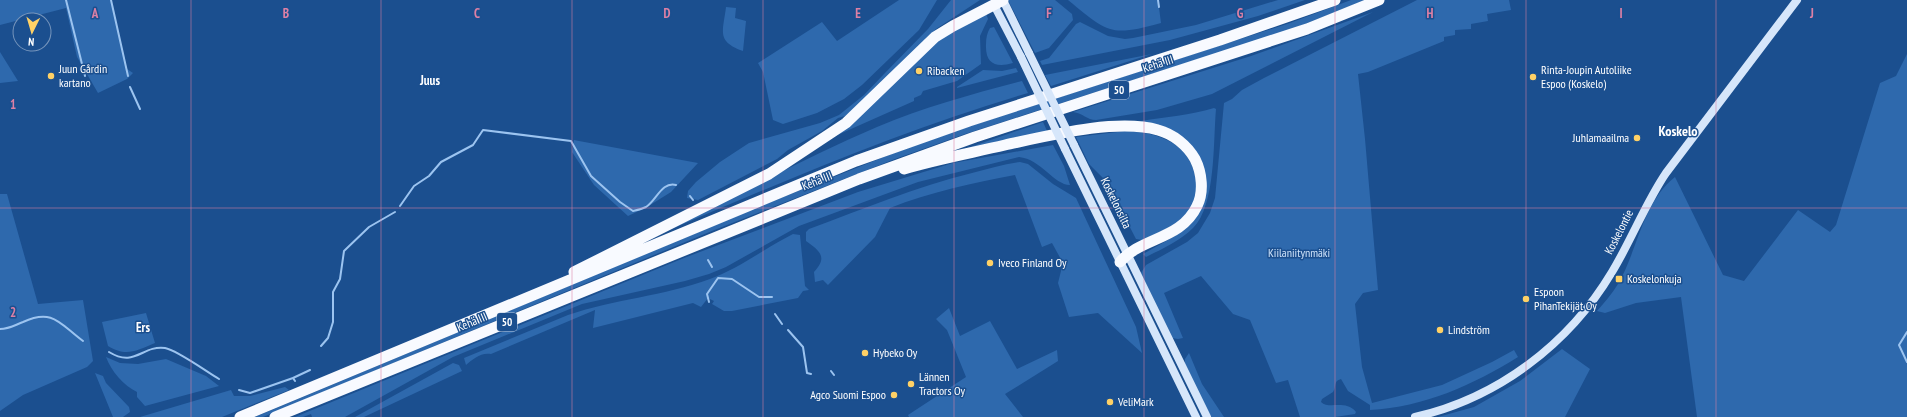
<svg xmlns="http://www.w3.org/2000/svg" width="1907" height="417" viewBox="0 0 1907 417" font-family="'PT Sans Narrow',sans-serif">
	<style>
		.green { fill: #2e69ad }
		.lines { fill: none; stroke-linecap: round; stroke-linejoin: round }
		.stream { stroke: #9cc4f0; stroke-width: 2 }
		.secondary { stroke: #d6e6fa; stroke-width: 8 }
		.trunk { stroke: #f8faff; stroke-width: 11 }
		.secondary-bridge { stroke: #d6e6fa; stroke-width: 8 }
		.grid { fill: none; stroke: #dd80a5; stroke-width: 1; stroke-opacity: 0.55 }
		.poi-dot { fill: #ffd166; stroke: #1b4f8f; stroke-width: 1.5 }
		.labels { text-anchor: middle; stroke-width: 3; stroke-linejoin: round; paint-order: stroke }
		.shield { fill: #1b4f8f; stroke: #bbcadd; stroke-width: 1 }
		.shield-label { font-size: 11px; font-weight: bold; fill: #fff }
		.street-label { font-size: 12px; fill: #fff; stroke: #1b4f8f }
		.poi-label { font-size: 12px; fill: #fff; stroke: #1b4f8f; text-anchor: start }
		.park-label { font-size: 12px; fill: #cfe3fa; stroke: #1b4f8f }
		.neighbourhood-label { font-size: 13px; font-weight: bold; fill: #fff; stroke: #1b4f8f }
		.quarter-label { font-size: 14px; font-weight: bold; fill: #fff; stroke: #1b4f8f }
		.grid-label { font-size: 13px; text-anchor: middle; font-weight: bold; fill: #dd80a5; stroke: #1b4f8f; stroke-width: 3; stroke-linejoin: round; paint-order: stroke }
	</style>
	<rect width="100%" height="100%" fill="#1b4f8f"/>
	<path class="green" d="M 0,0 L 111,0 L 127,69 L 133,73 L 127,79 L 98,93 L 77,57 L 66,8 L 0,25 Z
		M 899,0 L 937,0 L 919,30 L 862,85 L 844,99 L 817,113 L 783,124 L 773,120 L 763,72 L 758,63 L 822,22 L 837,41 Z
		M 951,0 L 980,0 L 936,29 L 855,109 L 845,116 L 838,118 L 822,131 L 788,150 L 777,159 L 698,200 L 687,198 L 688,191 L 696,182 L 720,162 L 749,143 L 820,123 L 839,115 L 864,95 L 884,74 L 928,29 Z
		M 1008,0 L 1055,0 L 1072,14 L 1073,20 L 1049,48 L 1035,53 Z
		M 1068,0 L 1158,0 L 1161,23 C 1110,37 1108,33 1068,0 Z
		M 1278,0 L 1305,0 L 1258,16 L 1170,40 L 1042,65 L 1040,61 L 1049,58 L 1076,24 L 1080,22 L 1108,36 L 1125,39 L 1133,38 L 1196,25 Z
		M 1351,0 L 1366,0 L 1292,29 L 965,134 L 895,159 L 712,231 L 263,417 L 255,417 L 758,207 L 894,153 L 964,128 L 1290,23 Z
		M 1417,0 L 1509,0 L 1511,10 L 1487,14 L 1488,21 L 1471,24 L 1471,29 L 1455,30 L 1455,35 L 1444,37 L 1444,41 L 1368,72 L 1358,74 L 1365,139 L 1378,290 L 1363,293 L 1355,304 L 1362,367 L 1372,403 L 1442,385 L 1492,362 L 1514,350 L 1518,357 C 1473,385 1424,407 1370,410 L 1370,405 L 1348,391 L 1341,379 C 1333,381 1337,386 1333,392 L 1322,399 L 1321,402 C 1329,410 1345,399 1356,412 L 1355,414 L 1335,417 L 1300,417 L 1288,380 L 1276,383 L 1250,320 L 1233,314 L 1201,276 L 1164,293 L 1183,338 L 1178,339 L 1172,338 L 1141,273 L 1146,265 L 1187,242 L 1198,233 L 1210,213 L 1215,198 L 1224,103 L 1232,99 L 1242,90 L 1264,78 Z
		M 726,7 L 736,8 L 735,18 L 746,21 L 743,51 C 716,41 723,32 726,7 Z
		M 1373,12 L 1212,94 L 1157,110 L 1096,120 C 1087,120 1083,113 1073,112 L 1251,56 Z
		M 986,13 L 988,19 L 980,36 L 981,64 L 957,81 L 923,91 L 921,95 L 914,98 L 914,101 L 833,137 L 934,43 Z
		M 994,27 L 1013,63 C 996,68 985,64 986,44 C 986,38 987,33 990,28 Z
		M 0,52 L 18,81 L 0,83 Z
		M 1152,54 L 1051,86 L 1045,75 Z
		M 1907,54 L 1907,417 L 1697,417 L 1681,297 L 1636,303 L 1605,313 L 1597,311 C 1604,303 1612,294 1618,284 C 1638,250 1642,203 1675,177 L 1723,275 L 1744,281 L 1798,210 L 1830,232 L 1836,225 L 1880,83 L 1896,76 Z
		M 1016,68 L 1018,72 L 957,88 L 957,87 L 983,70 L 1002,71 Z
		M 1022,81 L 1028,93 C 902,130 782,182 662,233 C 733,197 804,158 877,127 C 924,107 973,94 1022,81 Z
		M 1214,108 L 1216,109 C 1213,142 1216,205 1193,228 C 1180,241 1162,249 1146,257 L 1143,254 L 1175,236 L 1195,218 L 1201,161 L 1141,121 C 1166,117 1190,115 1214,108 Z
		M 1043,122 L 1047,131 L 953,153 Z
		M 1126,131 C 1160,133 1191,143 1196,181 C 1198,192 1194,205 1187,213 C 1176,226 1157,233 1142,240 L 1136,239 L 1106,181 L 1089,164 L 1076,137 Z
		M 574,140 L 579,141 L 698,163 L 671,192 L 647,207 L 628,216 L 594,185 L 572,152 Z
		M 1053,145 L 1064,166 L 1070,185 C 1054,185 1041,159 1019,157 L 918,182 L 799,226 L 726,267 L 709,274 L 685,281 L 582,304 L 453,357 L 345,417 L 312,417 L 311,414 L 303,417 L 295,417 L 684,258 L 858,192 L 953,163 Z
		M 1020,162 L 1028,164 L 1053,184 L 1076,198 L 1136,327 L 1142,353 L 1098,313 L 1069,317 L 1058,283 L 1063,263 L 1052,243 L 1042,247 L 1015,175 C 973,183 930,192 890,208 L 875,237 L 828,285 L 823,280 L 815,282 L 814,272 C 828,257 820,251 806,241 L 806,232 L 809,229 C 863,209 916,187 972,173 C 988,169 1004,164 1020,162 Z
		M 0,194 L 7,194 L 38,304 L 83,300 L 93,361 L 87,367 L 23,395 L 0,411 Z
		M 793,234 L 800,235 L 805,286 L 809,290 L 803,291 L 798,298 L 732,311 L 724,311 L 712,304 L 714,301 L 708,298 L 701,307 L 693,303 L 593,328 L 595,310 L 491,354 C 481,352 473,359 466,365 L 464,358 L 568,315 C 615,299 664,296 710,279 C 740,268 765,248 793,234 Z
		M 949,308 L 960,336 L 990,321 L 1017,369 L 1057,350 L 1058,361 L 1005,394 L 1023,417 L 909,417 L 908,415 L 966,377 L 947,330 L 936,319 Z
		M 146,313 L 155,343 C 136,351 126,357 108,346 L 102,322 Z
		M 1562,349 L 1590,369 L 1565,417 L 1438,417 L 1474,407 L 1520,381 Z
		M 1189,353 L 1202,384 L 1224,417 L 1211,417 L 1185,364 L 1185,359 Z
		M 106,357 L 120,363 L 138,364 L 166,359 L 206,376 L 219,386 L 145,406 L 137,397 L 137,392 C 124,386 111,371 106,357 Z
		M 453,363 L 459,365 L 462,371 L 364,417 L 355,417 Z
		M 95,373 L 103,376 L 106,383 L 129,407 L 130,412 L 123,417 L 113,417 Z
		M 285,387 L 289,390 L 222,417 L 140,417 L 231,390 L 234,396 L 250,396 Z"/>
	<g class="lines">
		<path class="stream" d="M 66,0 L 85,76
			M 111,0 L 128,76
			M 1158,0 L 1159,7
			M 130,87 L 140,109
			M 690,196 L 693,200
			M 400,206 L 414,186 L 429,176 L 441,162 L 473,145 L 483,130 L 571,141 L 591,176 L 620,202 L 633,211 C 637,210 642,209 646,207 C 656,201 662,181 676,185
			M 708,260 L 712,267
			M 709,302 L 707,294 L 718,278 L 732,279 L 759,297 L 772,297
			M 775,314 L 782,324
			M 0,329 C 9,329 15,325 23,322 C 53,308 60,324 83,341
			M 788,330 L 803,347 L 807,373 L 811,374
			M 1907,332 L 1899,345 L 1907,362
			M 321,346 L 328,338 L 333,322 L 333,292 L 340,279 L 344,251 L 369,227 L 395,212
			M 109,352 C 135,368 142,345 165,348 C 177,350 207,372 219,379
			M 831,371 L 834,375
			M 293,378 L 310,370
			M 239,390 L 250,393 L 293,378 L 295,381"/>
		<path class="secondary" d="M 1003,0 L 1029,53
			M 994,5 L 1021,57
			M 1074,145 L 1207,417
			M 1065,149 L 1196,417
			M 1415,417 C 1498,398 1569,344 1612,272 C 1632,239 1645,204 1666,173 L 1797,0"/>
		<path class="trunk" d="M 904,169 C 937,159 971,153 1005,145 C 1047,136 1117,118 1158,130 C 1173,134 1187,145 1195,159 C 1202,173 1204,192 1197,206 C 1181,240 1141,237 1120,262
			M 574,272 L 769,174 L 846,123 L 935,37 L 953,26 L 1003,0
			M 240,417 L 856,161 L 969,121 L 1220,40 L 1335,0
			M 275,417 L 859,179 L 975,137 L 1307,29 L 1379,0"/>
		<path class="secondary-bridge" d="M 1029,53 L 1074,145
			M 1021,57 L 1065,149"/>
	</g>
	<path class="grid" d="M 191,0 L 191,417M 381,0 L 381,417M 572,0 L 572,417M 763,0 L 763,417M 954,0 L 954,417M 1144,0 L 1144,417M 1335,0 L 1335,417M 1526,0 L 1526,417M 1716,0 L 1716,417M 0,208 L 1907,208"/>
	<g class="poi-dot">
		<circle cx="919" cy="71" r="4"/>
		<circle cx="51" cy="76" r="4"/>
		<circle cx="1533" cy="77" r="4"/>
		<circle cx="1637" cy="138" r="4"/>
		<circle cx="990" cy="263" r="4"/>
		<rect x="1615" y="275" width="8" height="8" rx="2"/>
		<circle cx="1526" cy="299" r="4"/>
		<circle cx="1440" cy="330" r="4"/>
		<circle cx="865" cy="353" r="4"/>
		<circle cx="911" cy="384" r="4"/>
		<circle cx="894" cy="395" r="4"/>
		<circle cx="1110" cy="402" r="4"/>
	</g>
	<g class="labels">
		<g class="shield">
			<rect x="1109" y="81" width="20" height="18" rx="3"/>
			<rect x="497" y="313" width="20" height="18" rx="3"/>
		</g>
		<g class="shield-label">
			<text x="1119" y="94">50</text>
			<text x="507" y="326">50</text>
		</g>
		<g class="street-label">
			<text transform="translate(1158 64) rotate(-18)" y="4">Kehä III</text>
			<text transform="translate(817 181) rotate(-22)" y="4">Kehä III</text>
			<text transform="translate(1116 203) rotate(64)" y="4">Koskelonsilta</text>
			<text transform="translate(1619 232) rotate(-63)" y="4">Koskelontie</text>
			<text transform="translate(472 322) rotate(-23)" y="4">Kehä III</text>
		</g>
		<g class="poi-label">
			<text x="59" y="73">Juun Gårdin<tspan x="59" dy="14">kartano</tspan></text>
			<text x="1541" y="74">Rinta-Joupin Autoliike<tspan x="1541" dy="14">Espoo (Koskelo)</tspan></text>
			<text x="927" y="75">Ribacken</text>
			<text x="1629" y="142" text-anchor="end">Juhlamaailma</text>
			<text x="998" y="267">Iveco Finland Oy</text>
			<text x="1627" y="283">Koskelonkuja</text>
			<text x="1534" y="296">Espoon<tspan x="1534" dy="14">PihanTekijät Oy</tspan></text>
			<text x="1448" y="334">Lindström</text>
			<text x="873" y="357">Hybeko Oy</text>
			<text x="919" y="381">Lännen<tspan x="919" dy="14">Tractors Oy</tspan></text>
			<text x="886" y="399" text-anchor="end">Agco Suomi Espoo</text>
			<text x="1118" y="406">VeliMark</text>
		</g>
		<g class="park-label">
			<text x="1299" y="257">Kiilaniitynmäki</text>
		</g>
		<g class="neighbourhood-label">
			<text x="430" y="85">Juus</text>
			<text x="143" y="332">Ers</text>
		</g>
		<g class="quarter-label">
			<text x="1678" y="136">Koskelo</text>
		</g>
	</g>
	<g class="grid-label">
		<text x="95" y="18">A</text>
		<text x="286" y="18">B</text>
		<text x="477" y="18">C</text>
		<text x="667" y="18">D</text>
		<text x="858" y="18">E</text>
		<text x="1049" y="18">F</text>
		<text x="1240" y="18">G</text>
		<text x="1430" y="18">H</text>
		<text x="1621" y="18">I</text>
		<text x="1812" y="18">J</text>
		<text x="13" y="109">1</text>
		<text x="13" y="317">2</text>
	</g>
	<g transform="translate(32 32) rotate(185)"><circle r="19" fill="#1b4f8f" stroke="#7695bc"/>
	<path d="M0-3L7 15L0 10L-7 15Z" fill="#ffd166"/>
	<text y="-6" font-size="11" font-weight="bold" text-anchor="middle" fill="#ffffff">N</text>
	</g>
</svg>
